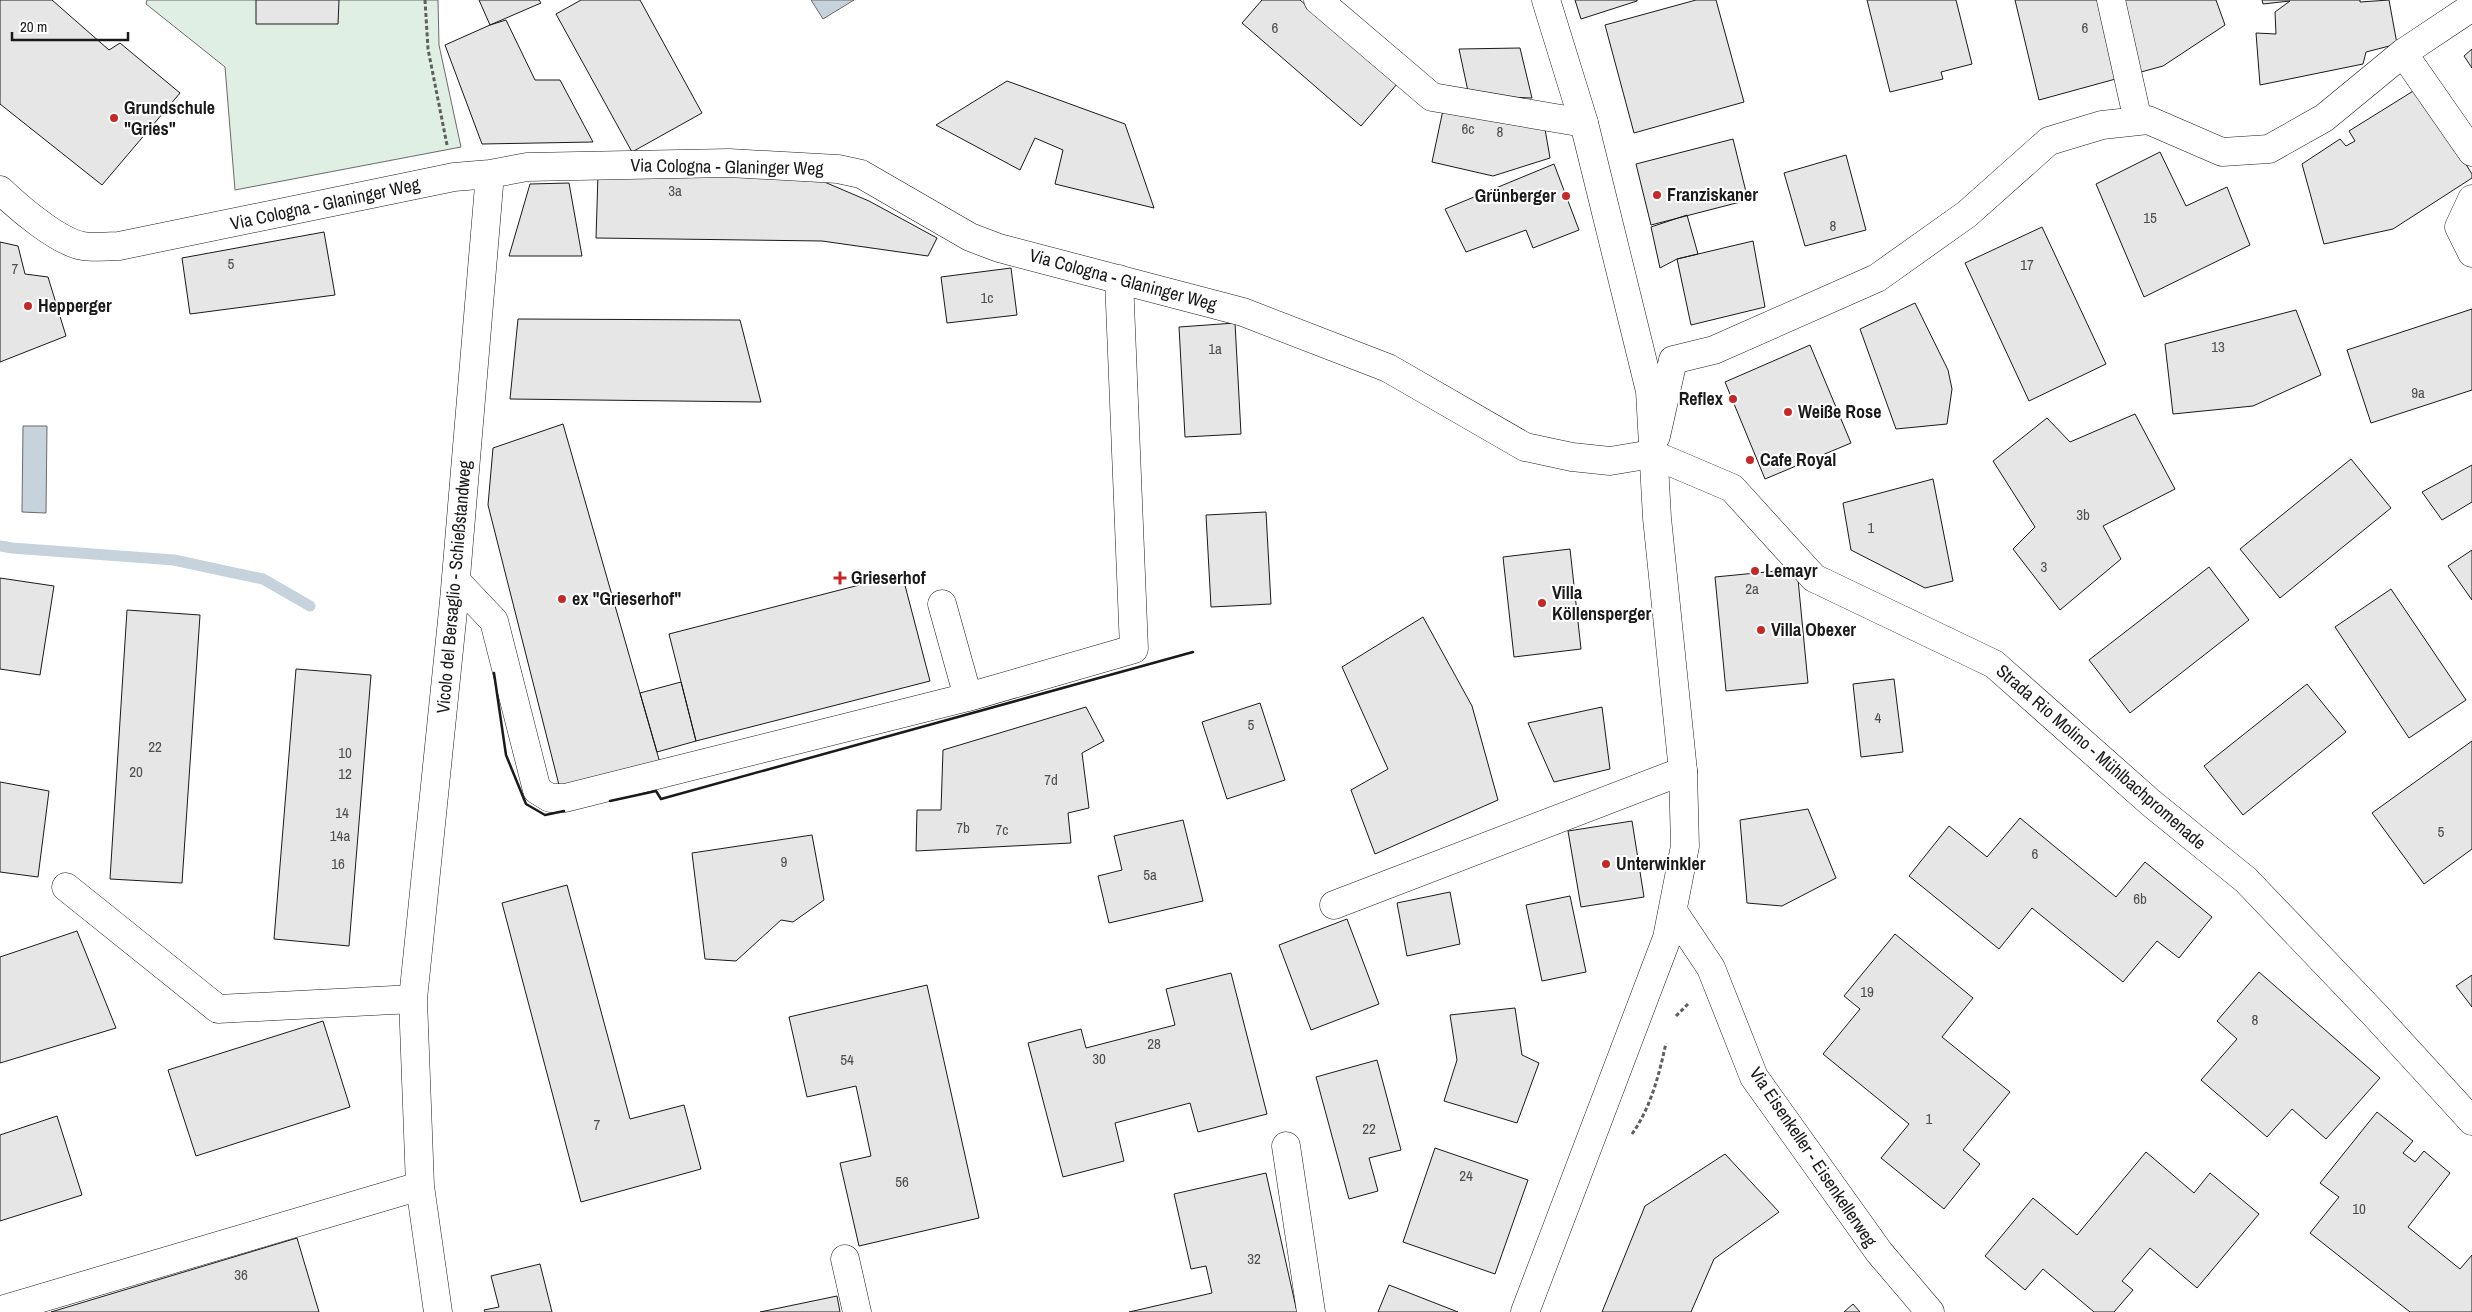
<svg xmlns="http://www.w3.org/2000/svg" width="2472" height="1312" viewBox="0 0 2472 1312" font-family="'Archivo Narrow',sans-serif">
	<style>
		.green { fill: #e0efe3; stroke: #6a6a6a }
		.water { fill: #c6d2dc; stroke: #6a6a6a }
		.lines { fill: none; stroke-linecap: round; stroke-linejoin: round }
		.stream { stroke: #c6d2dc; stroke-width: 11 }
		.building { fill: #e6e6e6; stroke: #1a1a1a }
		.minor-casing { stroke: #1a1a1a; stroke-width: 29 }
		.major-casing { stroke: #1a1a1a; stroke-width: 29 }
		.path { stroke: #5f5f5f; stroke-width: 3; stroke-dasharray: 4 2.5; stroke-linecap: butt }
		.minor { stroke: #fff; stroke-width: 28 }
		.major { stroke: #fff; stroke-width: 28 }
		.wall { stroke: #1a1a1a; stroke-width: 2.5 }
		.poi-dot { fill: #c62828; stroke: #fff; stroke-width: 2 }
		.labels { text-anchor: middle; stroke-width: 4; stroke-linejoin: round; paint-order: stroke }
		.number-label { font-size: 15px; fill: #4d4d4d }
		.poi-label { font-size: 18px; font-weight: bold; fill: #1a1a1a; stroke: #fff; text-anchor: start }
		.street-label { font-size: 18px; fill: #1a1a1a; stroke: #fff }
	</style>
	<rect width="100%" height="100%" fill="#fff"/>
	<path class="green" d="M 147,0 L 438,0 L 439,45 L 461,147 L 235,190 L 225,67 L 146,4 Z"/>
	<path class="water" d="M 811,0 L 854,0 L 823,19 Z
		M 23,426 L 47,426 L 46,513 L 22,512 Z"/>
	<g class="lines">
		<path class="stream" d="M 0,546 L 12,548 L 174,560 L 263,579 L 310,606"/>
	</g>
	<path class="building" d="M 0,0 L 52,0 L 109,50 L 120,43 L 180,93 L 102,185 L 0,104 Z
		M 256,0 L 339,0 L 338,24 L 256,24 Z
		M 479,0 L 539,0 L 541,3 L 490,25 Z
		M 581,0 L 640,0 L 702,113 L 632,152 L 556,14 Z
		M 1262,0 L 1300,0 L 1397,84 L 1361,126 L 1242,23 Z
		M 1575,0 L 1637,0 L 1637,1 L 1581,19 Z
		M 1696,0 L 1716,0 L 1744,102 L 1634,133 L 1605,25 Z
		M 1867,0 L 1956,0 L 1972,64 L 1941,72 L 1943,79 L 1890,92 Z
		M 2015,0 L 2216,0 L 2225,25 L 2163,66 L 2039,100 Z
		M 2262,0 L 2360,0 L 2360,2 L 2389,0 L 2397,44 L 2366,52 L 2363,64 L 2260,85 L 2256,33 L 2276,34 L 2275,12 L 2290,1 L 2263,4 Z
		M 506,20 L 535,80 L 560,80 L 593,142 L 482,144 L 445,45 L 490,25 Z
		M 1520,48 L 1532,98 L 1469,96 L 1459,49 Z
		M 2472,49 L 2472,68 L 2464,56 Z
		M 1007,81 L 1125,124 L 1154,208 L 1055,184 L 1063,150 L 1035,138 L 1020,170 L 936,125 Z
		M 2418,88 L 2472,174 L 2472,178 L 2393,229 L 2324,244 L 2302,164 L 2340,139 L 2346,146 L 2355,141 L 2349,131 Z
		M 1443,110 L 1545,129 L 1550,158 L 1493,176 L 1432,162 Z
		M 1733,139 L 1748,200 L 1651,225 L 1636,164 Z
		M 2160,152 L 2186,206 L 2227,187 L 2250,245 L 2144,297 L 2096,184 Z
		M 1846,155 L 1866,230 L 1805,246 L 1784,173 Z
		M 1554,164 L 1579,230 L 1533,248 L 1526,230 L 1466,252 L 1445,209 Z
		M 598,174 L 808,175 L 869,201 L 937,238 L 928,256 L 822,241 L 596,238 Z
		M 569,183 L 582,256 L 509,256 L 530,184 Z
		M 1687,215 L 1698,254 L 1677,259 L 1660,268 L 1651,227 Z
		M 2042,227 L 2106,364 L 2029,401 L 1965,263 Z
		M 324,232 L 335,295 L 190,314 L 182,258 Z
		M 1753,241 L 1765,307 L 1691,325 L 1677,259 Z
		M 0,242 L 18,246 L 25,274 L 48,277 L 66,336 L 0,362 Z
		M 1011,268 L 1017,315 L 947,323 L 941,277 Z
		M 1915,303 L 1948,370 L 1952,389 L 1947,424 L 1896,429 L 1860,329 Z
		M 2472,309 L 2472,390 L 2371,423 L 2347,350 Z
		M 2296,310 L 2321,375 L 2253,406 L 2173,414 L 2165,344 Z
		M 518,319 L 740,320 L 761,402 L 510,399 Z
		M 1235,323 L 1241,434 L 1185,437 L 1179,327 Z
		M 1810,345 L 1851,443 L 1765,479 L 1725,382 Z
		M 2135,414 L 2175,489 L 2103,526 L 2121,559 L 2060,610 L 2013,549 L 2035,527 L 1993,461 L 2047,418 L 2070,442 Z
		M 563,424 L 660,763 L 560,789 L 488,505 L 493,448 Z
		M 2351,459 L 2391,508 L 2280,598 L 2240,549 Z
		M 2472,465 L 2472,502 L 2442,520 L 2422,492 Z
		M 1933,479 L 1953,581 L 1925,588 L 1851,550 L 1843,503 Z
		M 1266,512 L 1271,604 L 1211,607 L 1206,515 Z
		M 1570,549 L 1581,649 L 1514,657 L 1503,557 Z
		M 2472,550 L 2472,600 L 2448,566 Z
		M 2209,567 L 2249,620 L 2130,713 L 2089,660 Z
		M 1797,569 L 1808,683 L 1726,691 L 1715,577 Z
		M 902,574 L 930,681 L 696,741 L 669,634 Z
		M 0,578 L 54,586 L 40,675 L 0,669 Z
		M 2391,589 L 2466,700 L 2409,738 L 2335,627 Z
		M 127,610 L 200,615 L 182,883 L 110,879 Z
		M 1423,617 L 1472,706 L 1498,800 L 1375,854 L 1351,790 L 1388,769 L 1342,667 Z
		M 296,669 L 371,675 L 349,946 L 274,939 Z
		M 1894,679 L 1903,752 L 1861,757 L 1853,684 Z
		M 681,682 L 696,741 L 657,752 L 640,693 Z
		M 2307,684 L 2346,732 L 2243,815 L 2204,766 Z
		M 1260,703 L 1285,780 L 1227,799 L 1202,722 Z
		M 1086,707 L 1104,741 L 1082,753 L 1089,808 L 1068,813 L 1071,843 L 916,851 L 917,810 L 941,810 L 943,750 Z
		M 1602,707 L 1610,769 L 1554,782 L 1528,723 Z
		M 2472,741 L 2472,849 L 2424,884 L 2372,813 Z
		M 0,782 L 49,791 L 38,877 L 0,872 Z
		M 1808,809 L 1836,878 L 1782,906 L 1747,903 L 1740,820 Z
		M 2020,818 L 2116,897 L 2145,862 L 2212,917 L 2179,958 L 2157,941 L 2123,982 L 2032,908 L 1999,949 L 1909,876 L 1949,826 L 1987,857 Z
		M 1183,820 L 1203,901 L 1109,923 L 1098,876 L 1122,870 L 1114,836 Z
		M 1632,821 L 1644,897 L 1581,907 L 1568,831 Z
		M 812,835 L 824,900 L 793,922 L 781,920 L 736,961 L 705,959 L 692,853 Z
		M 567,885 L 630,1119 L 684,1105 L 701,1169 L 581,1202 L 502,903 Z
		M 1450,892 L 1460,944 L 1407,956 L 1397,903 Z
		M 1570,896 L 1586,972 L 1542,981 L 1526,905 Z
		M 1347,919 L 1379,1004 L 1311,1030 L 1279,945 Z
		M 77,931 L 116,1028 L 0,1063 L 0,957 Z
		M 1895,934 L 1973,998 L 1942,1037 L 2010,1092 L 1963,1150 L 1980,1164 L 1944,1209 L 1881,1158 L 1909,1124 L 1823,1054 L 1860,1009 L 1844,996 Z
		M 2259,972 L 2380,1078 L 2326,1139 L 2292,1109 L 2267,1137 L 2201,1080 L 2237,1039 L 2217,1021 Z
		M 1231,973 L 1267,1114 L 1198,1132 L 1190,1103 L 1115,1123 L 1124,1161 L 1063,1177 L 1028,1043 L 1081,1029 L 1086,1048 L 1175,1025 L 1166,989 Z
		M 2472,975 L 2472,1007 L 2456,986 Z
		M 927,985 L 979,1218 L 859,1246 L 840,1163 L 871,1156 L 856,1086 L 807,1097 L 789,1017 Z
		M 1515,1008 L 1522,1055 L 1539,1063 L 1517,1123 L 1444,1101 L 1457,1060 L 1450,1015 Z
		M 323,1021 L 350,1107 L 196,1156 L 168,1070 Z
		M 1377,1060 L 1401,1150 L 1369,1158 L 1378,1191 L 1349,1199 L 1316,1077 Z
		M 2377,1112 L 2413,1141 L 2403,1153 L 2415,1162 L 2424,1151 L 2450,1173 L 2408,1227 L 2460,1269 L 2472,1255 L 2472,1312 L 2410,1312 L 2310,1233 L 2339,1197 L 2320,1183 Z
		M 57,1116 L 82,1195 L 0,1221 L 0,1135 Z
		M 1435,1148 L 1528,1180 L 1495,1274 L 1403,1242 Z
		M 2146,1152 L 2194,1193 L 2210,1173 L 2259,1214 L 2197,1288 L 2150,1248 L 2122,1281 L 2133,1290 L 2114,1312 L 2094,1312 L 2043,1269 L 2025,1290 L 1985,1256 L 2033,1198 L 2077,1235 Z
		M 1725,1154 L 1779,1212 L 1714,1259 L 1691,1312 L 1602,1312 L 1645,1206 Z
		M 1266,1173 L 1297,1312 L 1129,1312 L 1212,1293 L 1206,1266 L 1191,1269 L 1174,1194 Z
		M 297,1238 L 319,1312 L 51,1312 Z
		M 540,1264 L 552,1312 L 485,1312 L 484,1310 L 499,1307 L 491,1276 Z
		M 1389,1285 L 1458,1312 L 1378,1312 Z
		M 837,1296 L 840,1312 L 760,1312 Z
		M 1853,1304 L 1860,1312 L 1844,1312 Z"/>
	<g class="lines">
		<defs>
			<path id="minor" d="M 1318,0 L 1432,97 L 1584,123
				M 2111,0 L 2138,121
				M 2403,53 L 2472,152
				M 0,190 C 18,207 58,242 83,246 C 94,248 107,246 119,246 L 454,177 L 490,174 L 527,167 L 729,163 L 838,169 L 861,174 L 970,237 L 999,248 L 1243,312 L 1388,368 L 1525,447 L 1572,457 L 1610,461 L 1652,454
				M 2472,199 L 2459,227 L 2472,253
				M 1656,436 L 1673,360 L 1714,350 L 1877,278 L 1967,214 L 2049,141 L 2102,125 L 2148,120 L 2222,152 L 2269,149 L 2324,118 L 2403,53 L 2472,7
				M 1652,454 L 1732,488 L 1814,578 L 1994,664 L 2151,803 L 2246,880 L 2375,1015 L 2472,1121
				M 456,581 L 494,621 L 537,790 L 550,798 L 565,798 L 968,697 L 1134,649 L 1119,279
				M 942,604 L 968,697
				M 66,887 L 218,1009 L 413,999
				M 1334,905 L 1683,771
				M 1673,911 L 1711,968 L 1754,1077 L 1879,1252 L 1930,1312
				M 1286,1146 L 1311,1312
				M 845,1259 L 857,1312
				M 1,1310 L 420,1186
				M 438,1312 L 420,1186 L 413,999 L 454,601 L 490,174"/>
			<path id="major" d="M 1525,1312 L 1667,938 L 1685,846 L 1683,771 L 1657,518 L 1650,391 L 1584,123 L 1546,0"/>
		</defs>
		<use href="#minor" class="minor-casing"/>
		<use href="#major" class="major-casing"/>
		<path class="path" d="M 425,0 L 428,49 L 447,145
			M 1676,1016 L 1689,1003
			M 1632,1134 C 1651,1107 1659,1075 1666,1043"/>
		<use href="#minor" class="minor"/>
		<use href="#major" class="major"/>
		<path class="wall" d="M 494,673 L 506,755 L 526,804 L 545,815 L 564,811
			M 610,801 L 656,791 L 661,799 L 1193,652"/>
	</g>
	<g class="poi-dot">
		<circle cx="114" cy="118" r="5"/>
		<circle cx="1657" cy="195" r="5"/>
		<circle cx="1566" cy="196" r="5"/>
		<circle cx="28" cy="306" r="5"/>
		<circle cx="1733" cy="399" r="5"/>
		<circle cx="1788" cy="412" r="5"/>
		<circle cx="1750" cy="460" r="5"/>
		<circle cx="1755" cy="571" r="5"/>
		<path d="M837.5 570.5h5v5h5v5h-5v5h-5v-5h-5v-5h5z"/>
		<circle cx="562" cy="599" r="5"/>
		<circle cx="1542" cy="603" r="5"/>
		<circle cx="1761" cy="630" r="5"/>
		<circle cx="1606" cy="864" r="5"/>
	</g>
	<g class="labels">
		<g class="number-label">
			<text x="1275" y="33">6</text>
			<text x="2085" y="33">6</text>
			<text x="1468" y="134">6c</text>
			<text x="1500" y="137">8</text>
			<text x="675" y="196">3a</text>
			<text x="2150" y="223">15</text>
			<text x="1833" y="231">8</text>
			<text x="231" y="269">5</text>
			<text x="2027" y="270">17</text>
			<text x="15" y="274">7</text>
			<text x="987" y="303">1c</text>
			<text x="2218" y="352">13</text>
			<text x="1215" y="354">1a</text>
			<text x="2418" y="398">9a</text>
			<text x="2083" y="520">3b</text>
			<text x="1871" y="533">1</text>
			<text x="2044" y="572">3</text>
			<text x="1752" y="594">2a</text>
			<text x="1878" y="723">4</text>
			<text x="1251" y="730">5</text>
			<text x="155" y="752">22</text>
			<text x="345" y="758">10</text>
			<text x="136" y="777">20</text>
			<text x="345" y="779">12</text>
			<text x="1051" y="785">7d</text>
			<text x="342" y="818">14</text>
			<text x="963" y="833">7b</text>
			<text x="1002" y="835">7c</text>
			<text x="2441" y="837">5</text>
			<text x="340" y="841">14a</text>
			<text x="2035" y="859">6</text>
			<text x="784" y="867">9</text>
			<text x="338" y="869">16</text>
			<text x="1150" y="880">5a</text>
			<text x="2140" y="904">6b</text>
			<text x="1867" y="997">19</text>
			<text x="2255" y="1025">8</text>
			<text x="1154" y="1049">28</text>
			<text x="1099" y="1064">30</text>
			<text x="847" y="1065">54</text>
			<text x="1929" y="1124">1</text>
			<text x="597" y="1130">7</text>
			<text x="1369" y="1134">22</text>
			<text x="1466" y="1181">24</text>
			<text x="902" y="1187">56</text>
			<text x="2359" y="1214">10</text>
			<text x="1254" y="1264">32</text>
			<text x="241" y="1280">36</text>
		</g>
		<g class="poi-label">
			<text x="124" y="114">Grundschule<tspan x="124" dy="21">"Gries"</tspan></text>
			<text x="1667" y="201">Franziskaner</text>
			<text x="1556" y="202" text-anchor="end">Grünberger</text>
			<text x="38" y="312">Hepperger</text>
			<text x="1723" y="405" text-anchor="end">Reflex</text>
			<text x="1798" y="418">Weiße Rose</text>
			<text x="1760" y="466">Cafe Royal</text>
			<text x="1765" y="577">Lemayr</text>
			<text x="851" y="584">Grieserhof</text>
			<text x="1552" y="599">Villa<tspan x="1552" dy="21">Köllensperger</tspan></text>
			<text x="572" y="605">ex "Grieserhof"</text>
			<text x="1771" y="636">Villa Obexer</text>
			<text x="1616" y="870">Unterwinkler</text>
		</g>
		<g class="street-label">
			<text transform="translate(727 167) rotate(1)" y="6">Via Cologna - Glaninger Weg</text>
			<text transform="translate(325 204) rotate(-12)" y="6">Via Cologna - Glaninger Weg</text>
			<text transform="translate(1123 280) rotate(15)" y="6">Via Cologna - Glaninger Weg</text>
			<text transform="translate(454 587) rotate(-85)" y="6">Vicolo del Bersaglio - Schießstandweg</text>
			<text transform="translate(2101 757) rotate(41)" y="6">Strada Rio Molino - Mühlbachpromenade</text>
			<text transform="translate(1813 1157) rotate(56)" y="6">Via Eisenkeller - Eisenkellerweg</text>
		</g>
	</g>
	<path d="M12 32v8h116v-8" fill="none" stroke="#1a1a1a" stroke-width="2.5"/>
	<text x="20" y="32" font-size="15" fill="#1a1a1a" stroke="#ffffff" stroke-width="4" paint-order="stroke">20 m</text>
</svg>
